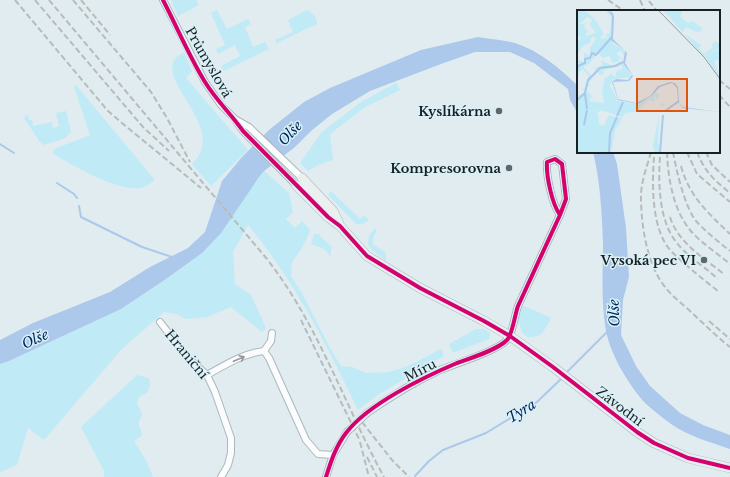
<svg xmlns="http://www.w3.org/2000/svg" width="730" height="477" viewBox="0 0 730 477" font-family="'Libre Baskerville',serif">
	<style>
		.green { fill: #c0eaf6 }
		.water { fill: #acc8ea }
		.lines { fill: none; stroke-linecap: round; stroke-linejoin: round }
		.stream { stroke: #acc8ea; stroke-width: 2 }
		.street-casing { stroke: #aeb7ba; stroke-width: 8 }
		.secondary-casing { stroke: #aeb7ba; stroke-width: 10 }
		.street { stroke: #fafcfd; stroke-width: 6 }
		.secondary { stroke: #eaeff0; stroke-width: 9 }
		.rail { stroke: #b8bbbb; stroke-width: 2; stroke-dasharray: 6 3; stroke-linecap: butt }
		.street-bridge-casing { stroke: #aeb7ba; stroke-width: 8; stroke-linecap: butt }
		.street-bridge { stroke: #fafcfd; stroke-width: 6 }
		.cycleway-casing { stroke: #d9f0f7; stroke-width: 6 }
		.cycleway { stroke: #d6006c; stroke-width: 4 }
		.oneway { stroke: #94999b }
		.poi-dot { fill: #5e676b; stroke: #d9f0f7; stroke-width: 1.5 }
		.labels { text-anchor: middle; stroke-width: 3; stroke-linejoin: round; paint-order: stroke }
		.street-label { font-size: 13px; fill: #182023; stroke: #d9f0f7 }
		.poi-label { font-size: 13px; font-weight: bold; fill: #182023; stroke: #d9f0f7; text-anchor: end }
		.water-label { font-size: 14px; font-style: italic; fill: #002960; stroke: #d9f0f7 }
		.inset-river { fill: none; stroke: #acc8ea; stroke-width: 2 }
		.inset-road { fill: none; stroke: #909a9e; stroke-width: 1 }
		.view { fill: #de560d; fill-opacity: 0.15; stroke: #de560d; stroke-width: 2 }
		.inset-edge { fill: none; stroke: #182023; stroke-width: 2 }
	</style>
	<rect width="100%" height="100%" fill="#e0ecf0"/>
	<path class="green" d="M 171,0 L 196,0 L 199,5 L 178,16 Z
		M 217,10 L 227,29 L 248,19 L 251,24 L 245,27 L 253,47 L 265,42 L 269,49 L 224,71 L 221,66 L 240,56 L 235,45 L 218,54 L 216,49 L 225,45 L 211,13 Z
		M 307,10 C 313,13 317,17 317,24 L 277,43 L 275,40 L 293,32 L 288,20 Z
		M 184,52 L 192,71 L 186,78 L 248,150 L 211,186 L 192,164 C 233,125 141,74 184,52 Z
		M 396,83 L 400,90 L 365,107 L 330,134 L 333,160 L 318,165 L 308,171 L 300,163 L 322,132 L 361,102 Z
		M 76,85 L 155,180 C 151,182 146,187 142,188 C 117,192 75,166 53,154 L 54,149 L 90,135 L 74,87 Z
		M 66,111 L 71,132 L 65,138 L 44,145 L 40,142 L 24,118 L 27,114 L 29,120 L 32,120 L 33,126 L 52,122 L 53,128 L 59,126 L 56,113 Z
		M 264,171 L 289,193 L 293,212 L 286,219 L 295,228 L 302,221 L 310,230 L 306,240 L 300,251 L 292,262 L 291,276 L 303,295 L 330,348 L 341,366 L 352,367 L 367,373 L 389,372 L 408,366 L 441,349 L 444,356 L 379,394 L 358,410 C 327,345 294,280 248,225 L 233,252 L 235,284 L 251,295 L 266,328 L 262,332 L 231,307 L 207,317 L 186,319 L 177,314 L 164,312 L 121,350 L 44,440 L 28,428 L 17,465 L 0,472 L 0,364 L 9,361 L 121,309 L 166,279 L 202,253 Z
		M 331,191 L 360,219 L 364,215 L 369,220 C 365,224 361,224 356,224 L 328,195 Z
		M 375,228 L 377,230 L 373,238 L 373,244 L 386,253 L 386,261 L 373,251 L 368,245 L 369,236 Z
		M 314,234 L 318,234 L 332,247 L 330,256 L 324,249 L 311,244 Z
		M 522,305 L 551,318 C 544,330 543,338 527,337 L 522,332 L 517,318 Z
		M 476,329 L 484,329 L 490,333 L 489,339 L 453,353 L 449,344 Z
		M 137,375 L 149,378 C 151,383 150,387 147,393 L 140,396 L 137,403 L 142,414 L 138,424 L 141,430 L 142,436 L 134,441 L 147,462 L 153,477 L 104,477 L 104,471 L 81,427 Z"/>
	<path class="water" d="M 478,37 C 490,39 504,40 515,43 C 540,51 559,68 578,86 L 578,114 L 570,100 L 568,89 L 534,63 L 510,52 L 475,52 L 441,64 L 370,91 L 332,114 L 311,131 L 295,147 L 264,171 L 259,177 L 221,233 L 202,253 L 166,279 L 121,309 L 9,361 L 0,364 L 0,340 L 33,323 L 110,292 L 150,267 L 188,248 L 205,232 L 222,181 L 242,157 L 269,130 L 304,102 L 330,88 L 421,50 Z
		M 593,152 L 613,152 L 617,164 L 626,228 L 629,277 L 623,300 L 621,335 L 636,366 L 650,386 L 680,413 L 703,425 L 730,435 L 730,449 C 710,442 688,436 671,424 C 663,418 653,410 645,403 C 628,384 608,351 605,325 C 601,298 603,270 603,243 C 602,214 600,179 593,152 Z"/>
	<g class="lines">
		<path class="stream" d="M 0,144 L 14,153
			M 57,183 L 74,194 L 77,198
			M 79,206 L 81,217 L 142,247 L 172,257
			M 566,373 L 608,331
			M 415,476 L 429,461 L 443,450 L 486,433 L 537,402 L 562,378"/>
		<defs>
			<path id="street" d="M 163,0 L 205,82 L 221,105 L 234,118 L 243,131 L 296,185
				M 235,119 L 249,127 L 302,178
				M 160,322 L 188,358 L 207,375 L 215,392 L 231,438 L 231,453 L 228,465 L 221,477
				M 264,351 L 271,341 L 272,333
				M 207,375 C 225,365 244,353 264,351 L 269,358 L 306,440 L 318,454 L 333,455
				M 367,413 C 390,397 414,382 440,370 C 457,363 495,352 507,340 C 512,336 515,314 518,306 L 560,215 L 566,199 L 562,164 L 555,159 L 547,162 C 546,176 552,204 560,215
				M 326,477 L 333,455 L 347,432"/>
			<path id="secondary" d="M 302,178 L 333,211 L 339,223
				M 296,185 L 328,217 L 340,226 L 367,256 L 420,288 L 484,321 L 510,336 L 553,367 L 637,432 L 654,443 L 688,458 L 730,468"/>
		</defs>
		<use href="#street" class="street-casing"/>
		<use href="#secondary" class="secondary-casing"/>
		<use href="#street" class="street"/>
		<use href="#secondary" class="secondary"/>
		<path class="rail" d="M 15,0 L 108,111 L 122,123 L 201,188
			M 35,0 L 143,127 L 169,151
			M 49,0 L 267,259 C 319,326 344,404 384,477
			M 73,0 L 151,92 L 167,118 L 190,162
			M 81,0 L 110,35
			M 608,0 L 624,11
			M 640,0 L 645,11
			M 649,1 L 657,11
			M 719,80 L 730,89
			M 719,95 L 730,107
			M 651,152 C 647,167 641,181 641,197 C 641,225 647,265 665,287 C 672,296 681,303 689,310 C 703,323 716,336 730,347
			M 667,152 C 668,178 673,209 690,230 C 701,243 717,253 730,264
			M 673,152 C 676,169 685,209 697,222 C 707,233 719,242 730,251
			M 687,152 L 697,174 L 730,202
			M 697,152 C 705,172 713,179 730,193
			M 706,152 L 712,165 L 730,182
			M 654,157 C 652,184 651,231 672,252 C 686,266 703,279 719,292
			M 660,157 C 658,183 659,222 677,243 C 688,257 705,267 718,279
			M 681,166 C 689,196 708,213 730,234
			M 670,217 C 678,243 705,259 724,274
			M 301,320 L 360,441
			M 709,321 L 730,339
			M 362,422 L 392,460 L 409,477
			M 360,442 L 369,477
			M 367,457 L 377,477"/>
		<defs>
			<path id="street-bridge" d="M 347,432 L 367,413"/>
		</defs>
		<use href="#street-bridge" class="street-bridge-casing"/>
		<use href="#street-bridge" class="street-bridge"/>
		<defs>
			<path id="cycleway" d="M 163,0 C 177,27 189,56 205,82 C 216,100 231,114 243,131 L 328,217 L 340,226 L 367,256 L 420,288 L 484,321 L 510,336 L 553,367 L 637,432 L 654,443 L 688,458 L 730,468
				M 326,477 C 331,461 336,446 346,433 C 368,404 424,377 457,363 C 471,358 497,350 507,340 C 512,336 515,314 518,306 L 560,215 L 566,199 L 562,164 L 555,159 L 547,162 C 546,176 552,204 560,215"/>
		</defs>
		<use href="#cycleway" class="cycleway-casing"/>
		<use href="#cycleway" class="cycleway"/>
	</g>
	<defs><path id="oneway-shaft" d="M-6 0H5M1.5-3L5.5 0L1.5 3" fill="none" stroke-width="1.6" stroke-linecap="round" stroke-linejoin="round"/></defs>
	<use class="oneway" href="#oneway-shaft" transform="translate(239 359) rotate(-23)"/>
	<g class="poi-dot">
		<circle cx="499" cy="111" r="4"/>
		<circle cx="509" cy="168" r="4"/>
		<circle cx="704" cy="260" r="4"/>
	</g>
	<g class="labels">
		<g class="street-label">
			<text transform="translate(209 62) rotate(60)" y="5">Průmyslová</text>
			<text transform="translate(187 354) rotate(50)" y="5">Hraniční</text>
			<text transform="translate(420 370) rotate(-27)" y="5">Míru</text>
			<text transform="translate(620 406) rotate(37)" y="5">Závodní</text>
		</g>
		<g class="poi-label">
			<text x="491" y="116">Kyslíkárna</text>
			<text x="501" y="173">Kompresorovna</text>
			<text x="696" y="265">Vysoká pec VI</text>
		</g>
		<g class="water-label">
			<text transform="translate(290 133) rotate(-47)" y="5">Olše</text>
			<text transform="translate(614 313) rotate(-92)" y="5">Olše</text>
			<text transform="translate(35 339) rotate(-24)" y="5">Olše</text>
			<text transform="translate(521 411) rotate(-32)" y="5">Tyra</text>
		</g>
	</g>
	<g transform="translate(577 10)">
		<rect width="143" height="143" fill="#e0ecf0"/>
		<path d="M 0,0 L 7,0 L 18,9 L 27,24 L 23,27 L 25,29 L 29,27 L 31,30 L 29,24 L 33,24 L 34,13 L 34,7 L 28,0 L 31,0 L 35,6 L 36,34 L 48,41 L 47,46 L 44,41 L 39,43 L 46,50 L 42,48 L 42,53 L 37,44 L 41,51 L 36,53 L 32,46 L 26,48 L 21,43 L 13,53 L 6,57 L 15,66 L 20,61 L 17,58 L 25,56 L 24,50 L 37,57 L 42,54 L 43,56 L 26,60 L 27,64 L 22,65 L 22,62 L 15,68 L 11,74 L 14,77 L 10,76 L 9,80 L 15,86 L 12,91 L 27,93 L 25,81 L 28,68 L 34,64 L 39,67 L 39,62 L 46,58 L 43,53 L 46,50 L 54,67 L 37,69 L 33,75 L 41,91 L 59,94 L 72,88 L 78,81 L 83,86 L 80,88 L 83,94 L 90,93 L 85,97 L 77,85 L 78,92 L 71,90 L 61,101 L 49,103 L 45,107 L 24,100 L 23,102 L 17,101 L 21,103 L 22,114 L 27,116 L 32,105 L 45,108 L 38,120 L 34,143 L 0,143 L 0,86 L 8,82 L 5,79 L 8,78 L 12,65 L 5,59 L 0,66 L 0,53 L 2,50 L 7,52 L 7,43 L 13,46 L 13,38 L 19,29 L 15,26 L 13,33 L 7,35 L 1,43 L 0,32 L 4,28 L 0,24 ZM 10,7 L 15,9 L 13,15 L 19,23 L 10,26 L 8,25 L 11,22 L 7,17 L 9,13 L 1,15 ZM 86,0 L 106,0 L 103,6 L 107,10 L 111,13 L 115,11 L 125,18 L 125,21 L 119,22 L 109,17 L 105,22 L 124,35 L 122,38 L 127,44 L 136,37 L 134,35 L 138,31 L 143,34 L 143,38 L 127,46 ZM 143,39 L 143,50 L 137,51 L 143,68 L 128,46 ZM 82,105 L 81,134 L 84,140 L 83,143 L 78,143 L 76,136 Z" fill="#c0eaf6" fill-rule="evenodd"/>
		<path d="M 31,0 L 36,3 L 37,7 L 36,29 L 50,43 L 48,53 L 56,66 L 52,71 L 36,72 L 41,89 L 59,93 L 73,86 L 81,76 L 93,72 L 98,73 L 101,77 L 102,92 L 106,97 L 143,102 L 106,98 L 101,91 L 100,78 L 95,73 L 83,77 L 74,86 L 61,94 L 41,90 L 35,72 L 39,69 L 51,70 L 55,65 L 46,53 L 48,41 L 34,30 L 35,6 Z" fill="#acc8ea"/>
		<path class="inset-river" d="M 0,60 L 1,56 L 8,53 L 8,49 L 13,48 L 15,43 L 19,45 L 35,27M 8,84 L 10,99M 0,90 L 8,83 L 11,70 L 23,58 L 38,56 L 46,52M 88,101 L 102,91M 40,106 L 46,92M 7,115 L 10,100M 32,143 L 33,123 L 40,107M 83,143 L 86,105"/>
		<path class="inset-road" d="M 81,0 L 127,47 L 143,69"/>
		<path class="view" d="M 60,69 L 110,69 L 110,101 L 60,101 Z"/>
		<rect width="143" height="143" class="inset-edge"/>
	</g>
</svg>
